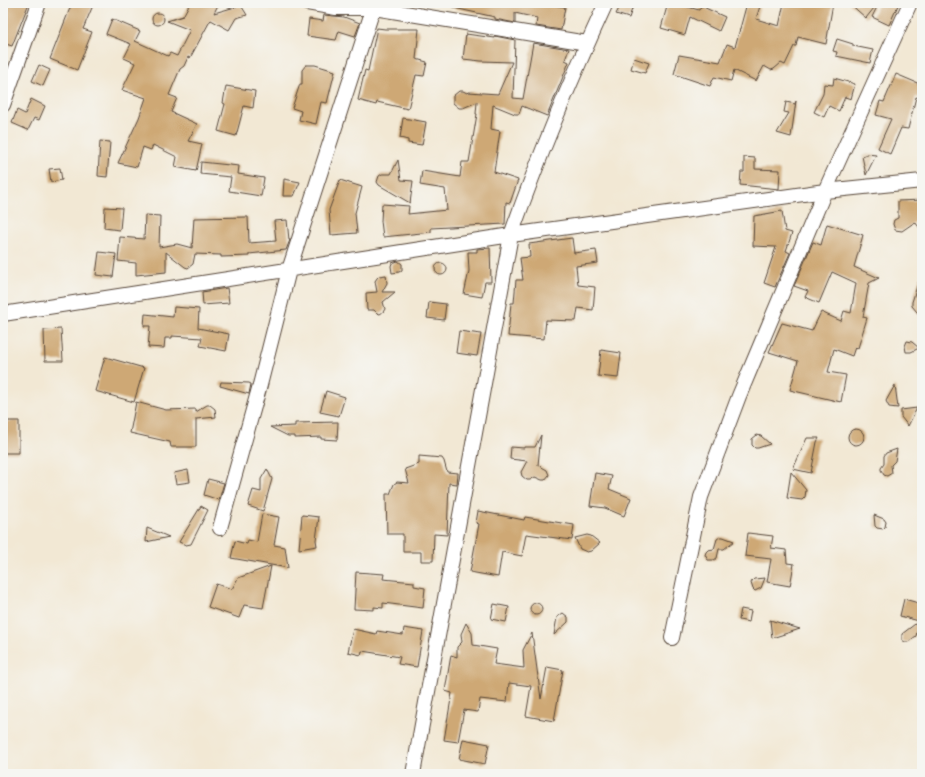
<svg xmlns="http://www.w3.org/2000/svg" width="925" height="777" viewBox="0 0 925 777" font-family="'Playpen Sans',sans-serif">
	<style>
		.building { fill: #cea875 }
		.lines { fill: none; stroke-linecap: round; stroke-linejoin: round }
		.minor-casing { stroke: #564639; stroke-width: 16 }
		.minor { stroke: #fff; stroke-width: 14 }
	</style>
	<rect width="100%" height="100%" fill="#f6f6f2"/>
	<filter id="ink" filterUnits="userSpaceOnUse"><feTurbulence type="fractalNoise" baseFrequency=".025" numOctaves="2"/><feDisplacementMap in="SourceGraphic" scale="8" xChannelSelector="R" yChannelSelector="G"/><feConvolveMatrix kernelMatrix="1 2 1 2 8 2 1 2 1" color-interpolation-filters="sRGB"/></filter>
	<filter id="wash" filterUnits="userSpaceOnUse"><feTurbulence type="fractalNoise" baseFrequency=".012" numOctaves="4" result="noise"/><feDisplacementMap in="SourceGraphic" scale="16" xChannelSelector="R" yChannelSelector="G"/><feGaussianBlur stdDeviation="0.9" result="paint"/><feColorMatrix in="noise" values="0 0 0 0 0 0 0 0 0 0 0 0 0 0 0 0 0 1.4 0 .05"/><feComposite in="paint" operator="in"/></filter>
	<g filter="url(#wash)">
		<rect width="100%" height="100%" fill="#f2e8d4"/>
		<g id="blocks">
			<path class="building" d="M 3,3 L 29,3 L 12,46 L 3,43 Z
				M 72,3 L 94,3 L 83,29 L 92,32 L 77,70 L 50,59 Z
				M 190,3 L 219,3 L 214,13 L 239,6 L 242,7 L 247,15 L 236,18 L 229,30 L 211,20 L 210,21 L 190,58 L 188,57 L 184,66 L 180,69 L 169,95 L 177,98 L 171,112 L 197,124 L 188,141 L 202,144 L 196,171 L 175,167 L 177,157 L 153,145 L 151,150 L 143,147 L 137,167 L 118,163 L 139,118 L 146,98 L 122,90 L 135,63 L 124,58 L 131,44 L 106,34 L 112,19 L 140,31 L 135,41 L 168,56 L 170,53 L 177,56 L 190,30 L 167,21 L 183,16 Z
				M 455,3 L 540,3 L 565,7 L 561,30 L 536,26 L 537,18 L 515,13 L 515,23 L 495,19 L 495,17 L 454,8 Z
				M 622,3 L 633,6 L 629,18 L 616,14 Z
				M 668,3 L 673,3 L 699,10 L 701,6 L 725,17 L 719,31 L 690,17 L 685,35 L 661,28 Z
				M 747,3 L 761,3 L 756,19 L 779,26 L 784,3 L 833,3 L 826,44 L 798,37 L 796,46 L 794,46 L 785,65 L 781,63 L 774,69 L 771,70 L 764,66 L 756,81 L 734,70 L 731,81 L 714,77 L 710,86 L 674,74 L 679,55 L 720,62 L 727,44 L 735,47 Z
				M 849,3 L 868,3 L 874,8 L 866,18 Z
				M 879,3 L 899,3 L 889,25 L 872,17 Z
				M152 19a6 6 0 1 1 12 0a6 6 0 1 1-12 0Z
				M 324,15 L 344,17 L 360,23 L 355,36 L 339,31 L 336,40 L 307,36 L 309,19 L 323,21 Z
				M 377,28 L 385,29 L 419,29 L 416,59 L 427,62 L 424,76 L 416,75 L 408,109 L 377,102 L 376,105 L 358,100 L 365,70 L 368,71 Z
				M 466,34 L 495,38 L 495,36 L 515,40 L 513,98 L 523,99 L 533,43 L 569,49 L 565,60 L 569,62 L 547,116 L 522,106 L 519,114 L 515,114 L 493,105 L 491,129 L 500,131 L 494,172 L 518,180 L 510,203 L 506,202 L 505,224 L 431,228 L 431,232 L 383,237 L 381,221 L 382,204 L 409,206 L 408,214 L 447,210 L 445,189 L 420,185 L 422,171 L 460,177 L 462,162 L 469,162 L 477,114 L 476,114 L 477,102 L 463,108 L 459,108 L 453,103 L 453,96 L 459,91 L 463,91 L 467,93 L 468,92 L 498,94 L 512,62 L 481,61 L 463,59 Z
				M 837,39 L 853,44 L 853,46 L 873,50 L 870,63 L 836,56 L 837,52 L 833,51 Z
				M 634,58 L 649,63 L 645,73 L 631,69 Z
				M 39,65 L 50,70 L 43,86 L 32,81 Z
				M 306,65 L 315,65 L 335,71 L 327,103 L 321,102 L 316,124 L 299,120 L 301,111 L 292,108 L 300,84 L 302,84 L 302,70 Z
				M 896,74 L 922,85 L 922,99 L 916,97 L 908,129 L 901,128 L 890,154 L 878,148 L 891,119 L 876,115 L 880,101 L 884,102 Z
				M 834,78 L 855,84 L 851,99 L 845,97 L 839,111 L 829,106 L 824,117 L 814,112 L 823,94 L 824,84 L 833,85 Z
				M 226,86 L 255,91 L 253,108 L 244,106 L 236,136 L 218,131 L 225,104 L 223,103 Z
				M 31,99 L 45,106 L 39,120 L 34,118 L 28,130 L 12,123 L 17,110 L 25,114 Z
				M 796,101 L 791,137 L 777,133 L 789,113 L 784,112 L 786,102 L 795,104 Z
				M 403,118 L 426,122 L 422,145 L 408,143 L 408,140 L 400,138 Z
				M 100,141 L 110,142 L 107,177 L 98,176 Z
				M 867,154 L 876,155 L 866,175 L 862,156 Z
				M 744,157 L 755,158 L 755,169 L 780,170 L 779,189 L 740,185 L 741,172 L 744,172 Z
				M 398,160 L 401,180 L 413,181 L 410,203 L 379,185 L 377,182 L 379,176 L 382,174 L 391,174 Z
				M 201,162 L 239,166 L 238,174 L 264,178 L 261,196 L 229,191 L 231,177 L 200,174 Z
				M 60,168 L 62,180 L 51,182 L 49,169 Z
				M 284,179 L 300,182 L 294,196 L 283,196 Z
				M 340,180 L 362,187 L 355,213 L 357,233 L 331,235 L 329,210 Z
				M 922,200 L 922,231 L 915,222 L 902,231 L 895,230 L 893,224 L 894,220 L 898,218 L 898,201 Z
				M 105,207 L 122,208 L 120,230 L 104,228 Z
				M 782,211 L 785,231 L 792,233 L 786,251 L 790,253 L 775,287 L 764,283 L 776,247 L 753,246 L 754,216 Z
				M 145,215 L 160,216 L 159,247 L 177,244 L 192,248 L 194,218 L 248,217 L 249,243 L 276,241 L 274,221 L 287,220 L 289,240 L 290,240 L 286,250 L 249,254 L 249,256 L 221,257 L 221,255 L 195,254 L 193,264 L 188,268 L 185,267 L 166,252 L 166,272 L 136,275 L 136,263 L 118,261 L 120,237 L 144,239 Z
				M 827,224 L 863,235 L 854,267 L 879,278 L 869,283 L 863,317 L 867,318 L 858,348 L 855,347 L 852,356 L 834,349 L 828,372 L 846,375 L 841,402 L 790,390 L 798,361 L 769,352 L 782,323 L 812,331 L 821,312 L 841,321 L 844,311 L 851,313 L 856,283 L 832,272 L 819,303 L 805,297 L 808,291 L 794,286 L 813,242 L 821,245 Z
				M 572,238 L 574,253 L 596,250 L 598,263 L 576,266 L 578,285 L 595,287 L 593,310 L 578,308 L 576,321 L 546,320 L 544,339 L 508,336 L 511,303 L 514,303 L 516,280 L 523,280 L 520,258 L 530,257 L 529,244 Z
				M 490,248 L 491,282 L 485,282 L 482,297 L 464,294 L 469,271 L 468,252 L 477,252 L 477,249 Z
				M 99,252 L 116,254 L 113,277 L 96,275 Z
				M 398,261 L 402,264 L 402,270 L 399,272 L 392,273 L 391,266 L 392,263 Z
				M435 269a6 6 0 1 1 12 0a6 6 0 1 1-12 0Z
				M 386,275 L 387,283 L 382,292 L 395,292 L 383,302 L 385,309 L 383,312 L 380,314 L 377,313 L 374,310 L 367,310 L 366,293 L 377,292 L 375,281 L 377,278 L 379,276 Z
				M 920,277 L 922,278 L 922,318 L 912,306 L 912,302 Z
				M 227,288 L 229,303 L 203,305 L 202,292 Z
				M 429,302 L 446,304 L 444,320 L 427,318 Z
				M 174,307 L 199,309 L 198,328 L 229,334 L 226,351 L 200,346 L 202,338 L 172,336 L 172,338 L 165,338 L 164,348 L 148,347 L 150,326 L 144,326 L 145,314 L 173,317 Z
				M 61,329 L 63,361 L 45,361 L 44,330 Z
				M 459,331 L 481,334 L 477,356 L 456,353 Z
				M 907,341 L 912,342 L 919,348 L 911,352 L 906,352 L 905,346 Z
				M 601,350 L 621,353 L 618,378 L 598,376 Z
				M 105,357 L 144,368 L 134,402 L 95,391 Z
				M 221,382 L 249,383 L 251,384 L 249,394 L 220,386 Z
				M 895,385 L 898,408 L 889,407 L 886,401 Z
				M 326,391 L 345,397 L 339,416 L 320,412 Z
				M 136,402 L 166,410 L 196,409 L 196,412 L 207,405 L 210,405 L 215,409 L 216,417 L 196,419 L 196,447 L 171,447 L 170,442 L 130,433 Z
				M 917,408 L 908,426 L 901,417 L 901,410 Z
				M 3,421 L 19,421 L 19,453 L 3,453 Z
				M 338,422 L 337,440 L 321,439 L 321,437 L 295,438 L 295,436 L 288,436 L 270,427 L 295,426 L 295,423 Z
				M848 437a8 8 0 1 1 16 0a8 8 0 1 1-16 0Z
				M 541,435 L 538,465 L 547,470 L 549,475 L 545,480 L 542,480 L 535,477 L 530,480 L 527,480 L 522,476 L 521,472 L 527,461 L 510,459 L 511,447 L 524,448 L 524,447 L 535,447 Z
				M 757,435 L 761,436 L 770,444 L 758,448 L 755,448 L 752,445 L 752,439 Z
				M 807,438 L 819,438 L 817,442 L 811,473 L 793,469 Z
				M 897,449 L 895,461 L 891,465 L 892,473 L 887,476 L 884,475 L 881,470 L 881,468 L 884,464 L 884,456 L 886,453 Z
				M 419,456 L 442,458 L 444,461 L 447,472 L 458,473 L 457,484 L 449,483 L 447,535 L 434,534 L 433,561 L 421,561 L 421,552 L 403,552 L 403,534 L 387,534 L 386,494 L 390,494 L 394,484 L 397,482 L 409,483 L 405,469 L 419,464 Z
				M 267,469 L 272,479 L 263,511 L 248,506 L 253,490 L 261,492 L 261,479 Z
				M 188,470 L 190,482 L 176,484 L 174,473 Z
				M 791,472 L 806,490 L 805,497 L 802,500 L 787,498 Z
				M 595,473 L 612,476 L 609,489 L 631,498 L 624,516 L 605,508 L 590,506 Z
				M 208,479 L 224,483 L 219,500 L 204,495 Z
				M 201,506 L 208,510 L 191,544 L 186,545 L 179,542 Z
				M 478,511 L 524,520 L 525,517 L 574,525 L 572,540 L 526,534 L 522,556 L 502,552 L 498,577 L 470,572 L 479,524 L 476,523 Z
				M 262,514 L 279,517 L 274,545 L 285,547 L 288,568 L 231,558 L 235,541 L 247,544 L 248,540 L 257,542 Z
				M 302,515 L 319,517 L 316,540 L 317,546 L 299,549 Z
				M 874,515 L 884,519 L 886,522 L 885,527 L 883,529 L 877,528 L 875,526 Z
				M 147,528 L 169,537 L 146,542 Z
				M 748,533 L 773,536 L 771,548 L 786,550 L 787,563 L 794,564 L 790,586 L 767,582 L 771,559 L 745,556 Z
				M 587,535 L 591,536 L 600,543 L 591,551 L 587,552 L 580,549 L 575,538 Z
				M 720,537 L 723,537 L 734,541 L 724,549 L 719,549 L 717,558 L 714,560 L 708,560 L 705,555 L 706,552 L 708,550 L 714,549 L 717,539 Z
				M 271,566 L 263,608 L 244,605 L 239,618 L 208,607 L 216,584 L 232,589 L 238,578 Z
				M 356,572 L 384,574 L 383,579 L 414,582 L 414,586 L 425,588 L 423,608 L 383,603 L 383,608 L 374,607 L 374,610 L 354,609 Z
				M 765,578 L 761,588 L 755,591 L 753,589 L 751,583 L 752,581 L 754,579 Z
				M 904,599 L 922,604 L 922,614 L 916,636 L 908,642 L 905,642 L 902,640 L 902,634 L 919,621 L 900,616 Z
				M530 609a6 6 0 1 1 12 0a6 6 0 1 1-12 0Z
				M 494,604 L 509,607 L 506,622 L 491,619 Z
				M 741,609 L 751,611 L 749,622 L 739,620 Z
				M 563,613 L 568,617 L 568,622 L 554,635 L 557,617 Z
				M 770,620 L 800,629 L 772,638 Z
				M 466,623 L 472,633 L 473,645 L 497,649 L 494,664 L 524,668 L 523,650 L 532,633 L 541,699 L 547,667 L 563,670 L 554,721 L 526,716 L 531,686 L 509,683 L 507,702 L 480,699 L 478,712 L 464,710 L 458,742 L 444,740 L 452,693 L 445,691 L 451,655 L 457,657 L 457,647 L 462,642 L 461,634 Z
				M 404,628 L 423,631 L 417,667 L 398,664 L 400,657 L 362,651 L 361,655 L 348,652 L 353,629 L 376,634 L 377,631 L 403,635 Z
				M 463,739 L 489,744 L 485,764 L 459,759 Z"/>
		</g>
	</g>
	<g filter="url(#ink)">
		<use href="#blocks" fill-opacity="0" stroke="#564639" stroke-width="1"/>
		<g class="lines">
			<defs>
				<path id="minor" d="M 307,3 L 336,8 L 374,8 L 587,43
					M 3,105 L 39,3
					M 3,314 L 511,235 L 825,191 L 922,181
					M 220,528 L 260,385 L 289,270 L 375,3
					M 672,638 L 701,497 L 739,396 L 825,191 L 910,3
					M 413,774 L 511,235 C 539,156 571,79 606,3"/>
			</defs>
			<use href="#minor" class="minor-casing"/>
			<use href="#minor" class="minor"/>
		</g>
	</g>
	<rect width="925" height="777" fill="none" stroke="#f6f6f2" stroke-width="16"/>
</svg>
